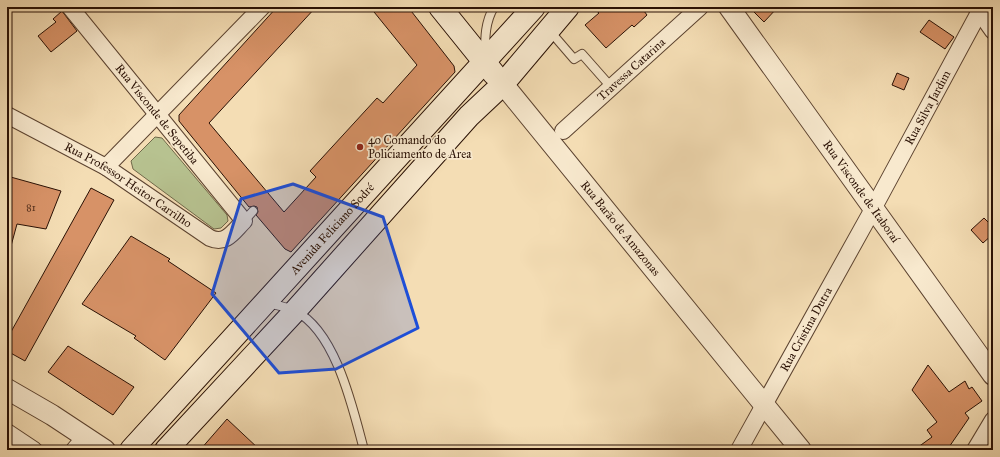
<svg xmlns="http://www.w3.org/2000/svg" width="1000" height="457" viewBox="0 0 1000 457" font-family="'IM FELL Great Primer',serif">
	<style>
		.green { fill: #b7c290; stroke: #70694a }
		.building { fill: #d79267; stroke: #291004 }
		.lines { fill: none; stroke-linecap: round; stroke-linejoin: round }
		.service-casing { stroke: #5c4330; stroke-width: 10 }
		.minor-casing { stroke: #5c4330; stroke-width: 18 }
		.tertiary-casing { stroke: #5c4330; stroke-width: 22 }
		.secondary-casing { stroke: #291004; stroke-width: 24 }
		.service { stroke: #f8e9ce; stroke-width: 8 }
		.minor { stroke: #f8e9ce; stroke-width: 16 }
		.tertiary { stroke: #f8e9ce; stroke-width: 20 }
		.secondary { stroke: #f8e9ce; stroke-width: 22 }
		.marked { fill: #1d4ed8; fill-opacity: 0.2; stroke: #1d4ed8; stroke-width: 3; stroke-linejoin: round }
		.poi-dot { fill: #8f2418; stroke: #f8e9ce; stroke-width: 1.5 }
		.labels { text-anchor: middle; stroke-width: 3.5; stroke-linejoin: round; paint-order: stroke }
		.number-label { font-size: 10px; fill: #54301d }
		.street-label { font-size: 12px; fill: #291004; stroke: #f8e9ce }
		.poi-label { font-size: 12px; fill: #291004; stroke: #f8e9ce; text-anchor: start }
	</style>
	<rect width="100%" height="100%" fill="#f4ddb4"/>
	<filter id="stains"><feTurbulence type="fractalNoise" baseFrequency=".005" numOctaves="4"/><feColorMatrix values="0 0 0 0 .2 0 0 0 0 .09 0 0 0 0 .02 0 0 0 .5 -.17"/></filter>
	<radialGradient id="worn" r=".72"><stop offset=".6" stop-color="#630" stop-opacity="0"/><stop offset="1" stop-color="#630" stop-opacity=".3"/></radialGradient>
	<path class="green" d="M 155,137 L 162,138 L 227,215 L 228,221 L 221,228 L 214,229 L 133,169 L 131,161 Z"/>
	<path class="building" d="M 277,7 L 316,7 L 209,123 L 284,212 L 316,177 L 310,171 L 377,98 L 383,103 L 417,65 L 370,7 L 408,7 L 454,66 L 455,72 L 291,252 L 285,249 L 256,215 L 258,212 L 257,207 L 254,206 L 249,207 L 179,121 L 179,115 Z
		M 592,7 L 641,7 L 647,15 L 634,27 L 632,25 L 606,48 L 585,25 L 599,13 Z
		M 749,7 L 778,7 L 764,22 Z
		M 62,11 L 77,31 L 51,52 L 38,36 L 56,22 L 53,19 Z
		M 929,20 L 954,37 L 945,49 L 920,32 Z
		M 897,73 L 909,78 L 904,90 L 892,85 Z
		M 7,176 L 61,191 L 46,229 L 17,224 L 11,246 L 7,246 Z
		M 91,188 L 114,200 L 25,361 L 7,351 L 7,339 Z
		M 984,218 L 993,227 L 993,234 L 983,243 L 971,230 Z
		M 131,236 L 170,259 L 168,261 L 216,293 L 165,360 L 134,338 L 136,336 L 82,304 Z
		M 68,346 L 134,387 L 113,415 L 48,372 Z
		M 928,365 L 949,392 L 965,381 L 969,389 L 972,387 L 982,401 L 965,413 L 969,418 L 947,450 L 914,450 L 932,437 L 927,430 L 937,422 L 912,390 Z
		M 227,419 L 260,450 L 200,450 Z"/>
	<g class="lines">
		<defs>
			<path id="service" d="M 549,30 L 574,59 L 582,54 L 612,88
				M 485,54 C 485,38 485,22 494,7
				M 244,221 L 253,211
				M 268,303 C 276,305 287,307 295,311 C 336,331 353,409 364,450"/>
			<g id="minor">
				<path d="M 976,7 L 993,31"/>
				<path id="s1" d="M 7,115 L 106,167 L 210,238 C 226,245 233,232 244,221 L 70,7"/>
				<path id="s2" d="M 563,131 L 700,7"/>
				<path d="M 106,167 L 262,7"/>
				<path d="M 7,432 L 34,450"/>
				<path d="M 74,450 L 85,437"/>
				<path id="s3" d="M 739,450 L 873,209 L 982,7"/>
				<path d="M 975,450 L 993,420"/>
			</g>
			<g id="tertiary">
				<path id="s4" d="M 729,7 L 993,375"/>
				<path id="s5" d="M 503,84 L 801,450"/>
				<path d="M 7,389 L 52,415 L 105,450"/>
			</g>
			<g id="secondary">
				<path d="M 440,7 L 494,74"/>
				<path id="s6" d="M 131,450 L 534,7"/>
				<path d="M 166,450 L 295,311 L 469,116 L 503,84 L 568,7"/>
			</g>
		</defs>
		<use href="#service" class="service-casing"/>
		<use href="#minor" class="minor-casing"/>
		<use href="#tertiary" class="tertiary-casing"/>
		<use href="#secondary" class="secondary-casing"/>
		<use href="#service" class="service"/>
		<use href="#minor" class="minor"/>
		<use href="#tertiary" class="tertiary"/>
		<use href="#secondary" class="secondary"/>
	</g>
	<path class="marked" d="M 293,184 L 383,217 L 418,328 L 336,369 L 279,373 L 212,294 L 241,199 Z"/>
	<circle class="poi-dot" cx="360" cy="147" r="4"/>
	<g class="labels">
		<g class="number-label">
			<text x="31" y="211">81</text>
		</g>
		<g class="street-label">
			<text dy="4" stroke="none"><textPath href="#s2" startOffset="92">Travessa Catarina</textPath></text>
			<text dy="4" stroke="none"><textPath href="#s3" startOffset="391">Rua Silva Jardim</textPath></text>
			<text transform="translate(157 114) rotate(51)" y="4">Rua Visconde de Sepetiba</text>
			<text dy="4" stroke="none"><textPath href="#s1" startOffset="140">Rua Professor Heitor Carrilho</textPath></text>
			<text dy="4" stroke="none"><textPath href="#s4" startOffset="227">Rua Visconde de Itaboraí</textPath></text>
			<text dy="4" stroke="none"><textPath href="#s6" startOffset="299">Avenida Feliciano Sodré</textPath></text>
			<text dy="4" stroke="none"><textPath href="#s5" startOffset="186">Rua Barão de Amazonas</textPath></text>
			<text dy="4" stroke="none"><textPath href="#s3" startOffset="138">Rua Cristina Dutra</textPath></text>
		</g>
		<g class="poi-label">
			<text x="368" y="144">4o Comando do<tspan x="368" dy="14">Policiamento de Area</tspan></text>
		</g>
	</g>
	<rect width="1000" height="457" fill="none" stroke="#f4ddb4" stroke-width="24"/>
	<rect x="8" y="8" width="984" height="441" fill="none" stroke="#291004" stroke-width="2"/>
	<rect x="12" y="12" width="976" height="433" fill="none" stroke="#291004"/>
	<rect width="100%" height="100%" filter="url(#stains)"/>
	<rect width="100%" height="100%" fill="url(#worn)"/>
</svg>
